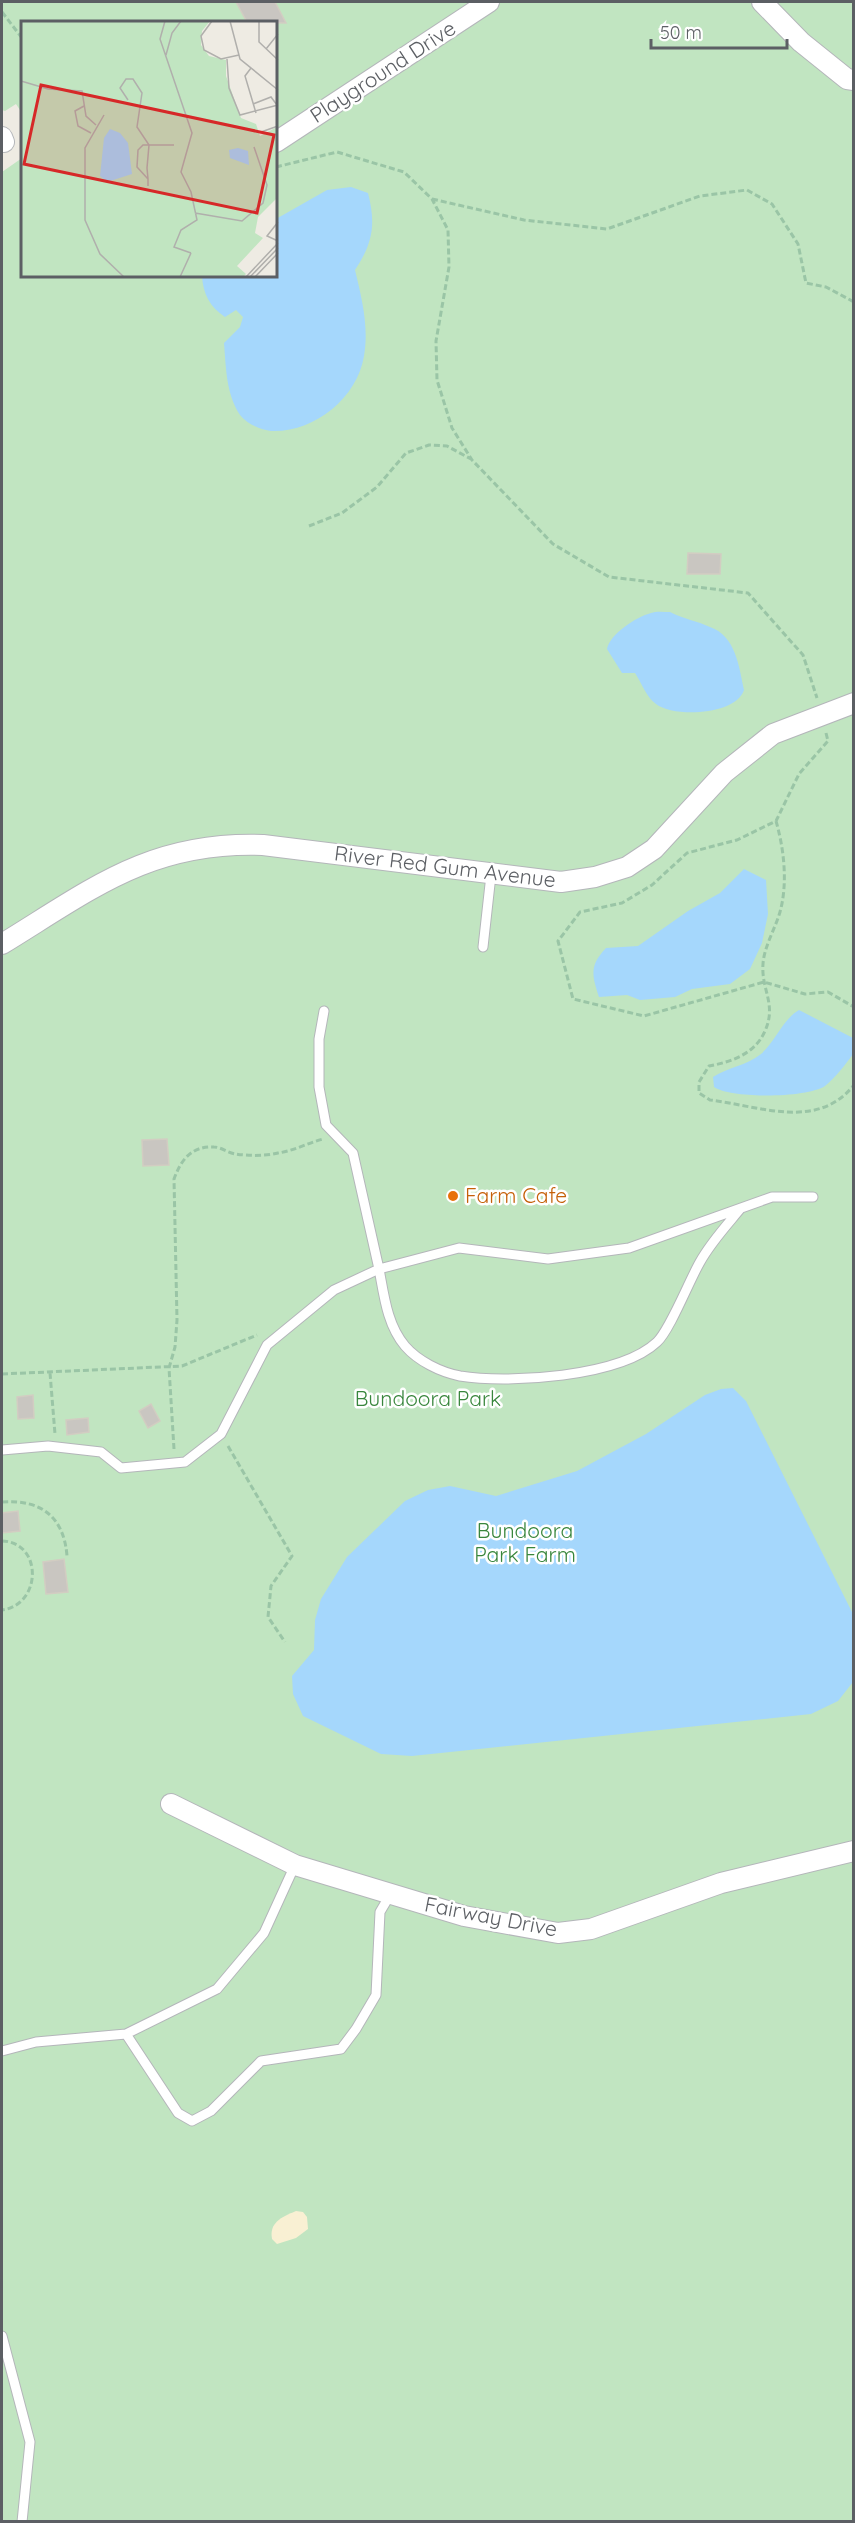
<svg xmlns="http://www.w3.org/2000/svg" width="855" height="2523" viewBox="0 0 855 2523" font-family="Quicksand,sans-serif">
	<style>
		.green { fill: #c1e5c1 }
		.sand { fill: #f9f0d3 }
		.water { fill: #a5d7fc }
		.building { fill: #c9c6c1; stroke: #d2cdc2; stroke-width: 1.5 }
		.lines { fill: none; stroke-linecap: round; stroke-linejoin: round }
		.lane-casing { stroke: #b4b6ba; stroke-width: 11 }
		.street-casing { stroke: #b4b6ba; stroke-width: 22 }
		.path { stroke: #9ac5a6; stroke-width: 3; stroke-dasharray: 6 3; stroke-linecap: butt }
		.lane { stroke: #fff; stroke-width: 9 }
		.street { stroke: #fff; stroke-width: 20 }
		.food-dot { fill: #e8710a; stroke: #fff; stroke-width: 2 }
		.labels { text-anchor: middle; stroke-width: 5; stroke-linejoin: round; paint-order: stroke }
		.street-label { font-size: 21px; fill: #5c5f64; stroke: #fff }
		.food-label { font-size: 21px; fill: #c56008; stroke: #fff; text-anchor: start }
		.park-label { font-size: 21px; fill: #38863c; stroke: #fff }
		.inset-road { fill: none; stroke: #b0afac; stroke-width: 1.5 }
		.view { fill: #d62828; fill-opacity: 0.15; stroke: #d62828; stroke-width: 3 }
		.inset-edge { fill: none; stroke: #5c5f64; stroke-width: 3 }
	</style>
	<rect width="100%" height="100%" fill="#eeebe3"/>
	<path class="green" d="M 2,2 L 853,2 L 853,2521 L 2,2521 L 2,172 L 22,158 L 22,276 L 276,276 L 276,22 L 22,22 L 22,113 L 16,104 L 5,111 L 2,110 Z"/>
	<path class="sand" d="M 296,2211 L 303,2212 L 307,2217 L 308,2229 L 296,2238 L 277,2244 L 272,2239 C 269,2223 281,2217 296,2211 Z"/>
	<path class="water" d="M 351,187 L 368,193 C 376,224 373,243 355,270 C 362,299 369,327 364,356 C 357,399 313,433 271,431 C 261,430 247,424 240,415 C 226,394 226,367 224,343 L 240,327 L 243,317 L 236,310 L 225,317 C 210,307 203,294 202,276 L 276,276 L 276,219 L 327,190 Z
		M 670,612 C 684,619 697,621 710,627 C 736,636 739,667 744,690 C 736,715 674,718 656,704 C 647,698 641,682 635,673 L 622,673 L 607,649 C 610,634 636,617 651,613 C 656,611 664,612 670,612 Z
		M 744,869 L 766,880 L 768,914 L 762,943 L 750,969 L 730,984 L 692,989 L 675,997 L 640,1000 L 627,995 L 599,997 C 592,975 589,966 606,948 L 638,946 L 688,911 L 720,893 Z
		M 799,1010 L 853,1038 L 853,1054 C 846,1064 835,1078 825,1086 C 807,1098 732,1099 714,1087 L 713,1077 C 728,1067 746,1066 761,1054 C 775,1042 783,1019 799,1010 Z
		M 733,1388 L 746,1401 L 853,1614 L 853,1682 L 838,1701 L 811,1714 L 412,1756 L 381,1754 L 303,1716 L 293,1694 L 292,1676 L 314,1650 L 315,1620 L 321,1599 L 347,1557 L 405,1501 L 428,1490 L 450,1486 L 496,1496 L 577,1471 L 646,1434 L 705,1395 L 721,1389 Z"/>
	<path class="building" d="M 236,2 L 275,2 L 286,23 L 247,22 Z
		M 688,553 L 721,554 L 720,574 L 687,574 Z
		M 167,1139 L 169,1165 L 143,1166 L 142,1140 Z
		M 33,1395 L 34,1418 L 18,1419 L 17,1397 Z
		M 151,1404 L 160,1421 L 148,1428 L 139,1411 Z
		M 88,1418 L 89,1432 L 67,1435 L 66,1420 Z
		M 18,1511 L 20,1531 L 2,1533 L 2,1513 Z
		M 64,1559 L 68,1592 L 46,1594 L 43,1562 Z"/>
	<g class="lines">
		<defs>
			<path id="lane" d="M 483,947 L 491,875
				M 741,1208 C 727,1225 711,1242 700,1262 C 689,1281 670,1330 657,1342 C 620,1377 508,1384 460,1376 C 440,1372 418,1361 405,1346 C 387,1325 384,1295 379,1269 L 459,1248 L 548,1259 L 629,1248 L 772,1197 L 813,1197
				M 2,1450 L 48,1446 L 101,1452 L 121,1468 L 185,1462 L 221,1434 L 267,1345 L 334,1290 L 379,1269 L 353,1153 L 326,1125 L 319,1087 L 319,1039 L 324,1011
				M 126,2034 L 178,2113 L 192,2121 L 211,2111 L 261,2061 L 341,2049 L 356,2029 L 376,1995 L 380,1912 L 390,1895
				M 2,2051 L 36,2042 L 126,2034 L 217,1989 L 264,1933 L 295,1865
				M 2,2336 L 30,2442 L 22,2522"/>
			<path id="street" d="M 762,2 L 801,42 L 847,79 L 854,80
				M 2,137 L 4,142
				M 276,142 L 489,2
				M 2,944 C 92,889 150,841 263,845 L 561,882 L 595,877 L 627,867 L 654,849 L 724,773 L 773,734 L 854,703
				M 171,1804 L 295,1865 L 464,1916 L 558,1933 L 591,1929 L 721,1883 L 854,1851"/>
		</defs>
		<use href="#lane" class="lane-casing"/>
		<use href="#street" class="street-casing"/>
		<path class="path" d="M 2,12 L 22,38
			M 276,167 L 337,152 L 404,172 L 432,199 L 448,230 L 449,267 L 436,341 L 437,380 L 452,428 L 472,460 L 553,544 L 609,577 L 748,593 L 803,655 L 817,698
			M 432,199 L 524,220 L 607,229 L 700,196 L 747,190 L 772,204 L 798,244 L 806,283 L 826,287 L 854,302
			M 309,526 L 342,513 L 377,487 L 406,453 L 429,445 L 447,446 L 471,459
			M 826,733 L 828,741 L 799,774 L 776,821 L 737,840 L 687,853 L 652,885 L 622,903 L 580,912 L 558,941 L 573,999 L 644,1016 L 764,982 L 805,994 L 828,992 L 854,1007
			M 776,821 C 784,849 788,883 780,912 C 775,929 764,947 763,964 C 761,990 777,1004 765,1031 C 755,1054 731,1062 709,1066 L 699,1082 L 699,1093 L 710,1100 C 760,1106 817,1131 854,1085
			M 50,1373 L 55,1434
			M 2,1374 L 182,1366 L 257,1335
			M 228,1446 L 292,1556 L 271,1586 L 268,1617 L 285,1642
			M 174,1449 L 169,1368 L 175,1347 L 177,1320 L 174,1179 C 181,1160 191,1146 214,1147 C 221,1147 228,1153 236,1154 C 248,1156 266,1156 278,1153 C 293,1151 308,1143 323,1139
			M 2,1502 C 41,1499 64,1517 67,1556
			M 2,1541 C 43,1542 42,1605 2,1610"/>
		<use href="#lane" class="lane"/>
		<use href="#street" class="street"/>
	</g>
	<circle class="food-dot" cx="453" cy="1196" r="6"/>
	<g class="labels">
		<g class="street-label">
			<text transform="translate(383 72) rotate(-33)" y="7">Playground Drive</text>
			<text transform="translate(445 867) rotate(7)" y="7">River Red Gum Avenue</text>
			<text transform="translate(491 1917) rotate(11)" y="7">Fairway Drive</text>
		</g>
		<g class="food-label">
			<text x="465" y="1203">Farm Cafe</text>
		</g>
		<g class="park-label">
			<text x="428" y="1406">Bundoora Park</text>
			<text x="525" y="1538">Bundoora<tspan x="525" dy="24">Park Farm</tspan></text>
		</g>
	</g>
	<g transform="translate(21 21)">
		<rect width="256" height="256" fill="#eeebe3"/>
		<path d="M 0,0 L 189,0 L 181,10 L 180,24 L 188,35 L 205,39 L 205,55 L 220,97 L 235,103 L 239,115 L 256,106 L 256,177 L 237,196 L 234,212 L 242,217 L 216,245 L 225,253 L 222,256 L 0,256 Z" fill="#c1e5c1"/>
		<path d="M 89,108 L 99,112 L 107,122 L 111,153 L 86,161 L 79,155 L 83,117 ZM 217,127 L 227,130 L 228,144 L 209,137 L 208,129 Z" fill="#a5d7fc"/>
		<path class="inset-road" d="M 144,0 L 139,18 L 171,112 L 160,151 L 170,171 L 176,199 L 160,209 L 153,226 L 170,232M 191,0 L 180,15 L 183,29 L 200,38 L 218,34M 209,0 L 219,38 L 257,69M 238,0 L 238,21 L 257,39M 245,28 L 257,13M 145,34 L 151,12 L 160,0M 206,38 L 208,67 L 219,94 L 257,84M 230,47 L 224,55 L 235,92M 0,60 L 27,68 L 61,70 L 65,95 L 75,104M 107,79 L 99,67 L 105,58 L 112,58 L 121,72 L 116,106 L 128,124 L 153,124M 232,83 L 250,76 L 256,84M 63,85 L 54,90 L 57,105 L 70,112M 83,94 L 64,127 L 64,199 L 79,233 L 103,256M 240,111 L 257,105M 127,165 L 127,158 L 126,147 L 128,124 L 122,124 L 117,129 L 116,146 L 127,158M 174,192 L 221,200 L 242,182 L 246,164 L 233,126M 257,201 L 246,215 L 257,220M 159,256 L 170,232M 225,256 L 257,222M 229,256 L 257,227M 234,256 L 257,232"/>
		<path class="view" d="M 20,64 L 253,114 L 236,192 L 3,143 Z"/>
		<rect width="256" height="256" class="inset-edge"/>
	</g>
	<rect width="855" height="2523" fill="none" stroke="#5c5f64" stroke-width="6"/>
	<path d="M651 39v9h136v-9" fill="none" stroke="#5c5f64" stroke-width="3"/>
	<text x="660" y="39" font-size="18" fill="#5c5f64" stroke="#ffffff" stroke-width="4.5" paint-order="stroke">50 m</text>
</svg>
